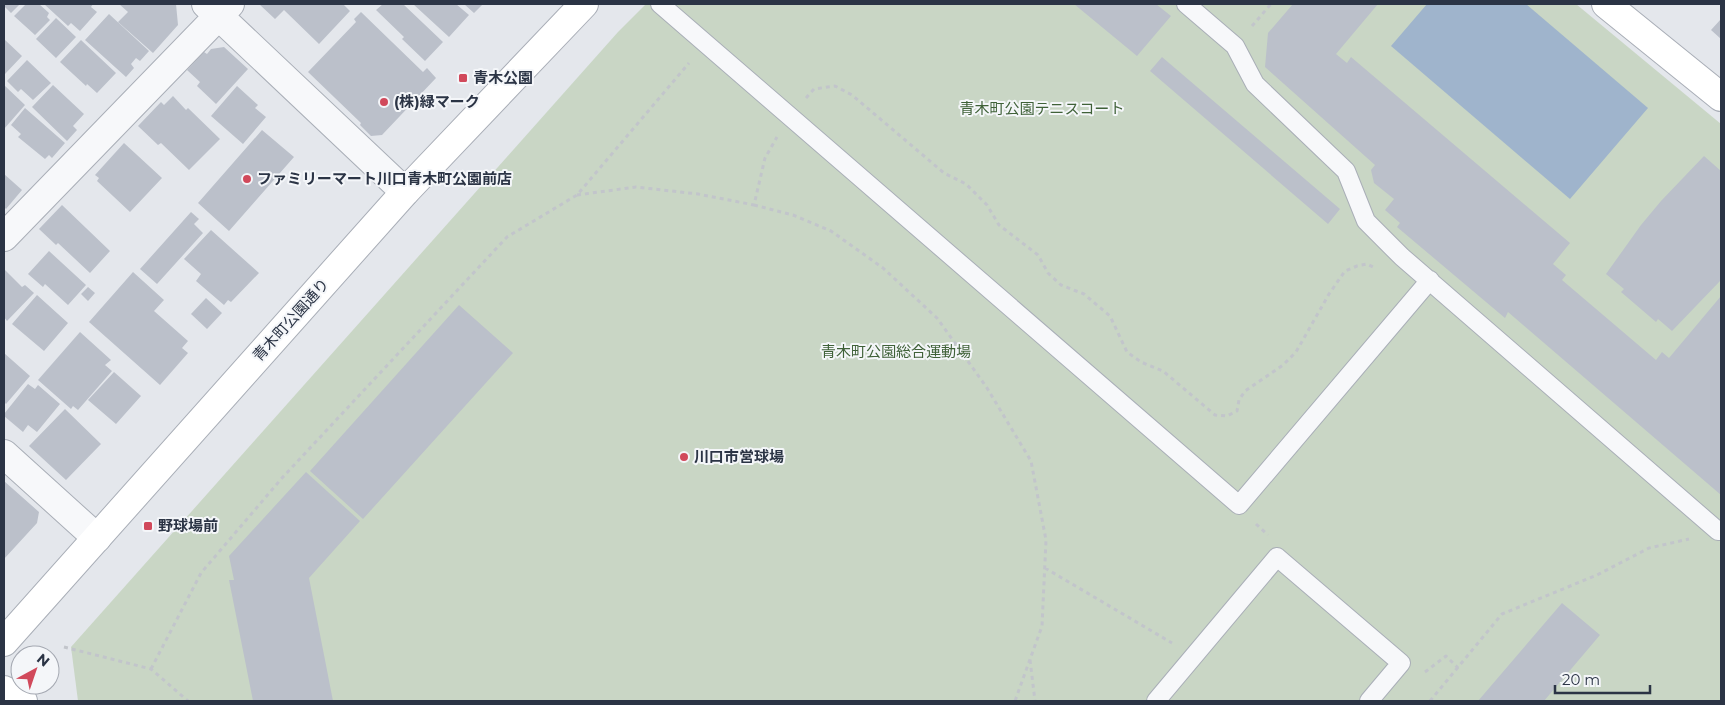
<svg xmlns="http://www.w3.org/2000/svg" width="1725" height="705" viewBox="0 0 1725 705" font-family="Montserrat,'Noto Sans JP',sans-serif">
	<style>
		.green { fill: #c9d6c5 }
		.water { fill: #9fb4cc }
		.building { fill: #bbc0ca }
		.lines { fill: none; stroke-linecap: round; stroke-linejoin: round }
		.lane-casing { stroke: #a9aeb7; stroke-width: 20 }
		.street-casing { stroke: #a9aeb7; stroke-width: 30 }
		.secondary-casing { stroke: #a9aeb7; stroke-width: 30 }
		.path { stroke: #c2c5cb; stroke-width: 3; stroke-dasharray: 4 4; stroke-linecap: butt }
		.lane { stroke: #f7f8fa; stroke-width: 18 }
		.street { stroke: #f7f8fa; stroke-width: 28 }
		.secondary { stroke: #fff; stroke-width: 28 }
		.poi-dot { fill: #d1495b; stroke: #f4f6f9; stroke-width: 2 }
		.labels { text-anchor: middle; stroke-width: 4; stroke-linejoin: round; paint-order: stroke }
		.poi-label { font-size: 15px; font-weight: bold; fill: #2b3445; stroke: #f4f6f9; text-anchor: start }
		.park-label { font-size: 15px; fill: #3f6138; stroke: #f4f6f9 }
		.street-label { font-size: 15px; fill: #2b3445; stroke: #f4f6f9 }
	</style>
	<rect width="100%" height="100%" fill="#e4e7ec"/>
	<path class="green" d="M 646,4 L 1576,4 L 1721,124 L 1721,701 L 78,701 L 71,647 L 618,32 Z"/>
	<path class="water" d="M 1427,4 L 1526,4 L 1648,108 L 1570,199 L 1391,46 Z"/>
	<path class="building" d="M 4,4 L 20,4 L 11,13 L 4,6 Z
		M 26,4 L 39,4 L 49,13 L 47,17 L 50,20 L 35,35 L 14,16 Z
		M 44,4 L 93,4 L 91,7 L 97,12 L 80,31 L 71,23 L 68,26 Z
		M 119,4 L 176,4 L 178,25 L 153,53 L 118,22 L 128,12 Z
		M 259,4 L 343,4 L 350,11 L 319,44 L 284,10 L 275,19 Z
		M 383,4 L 403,4 L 443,42 L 425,61 L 402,39 L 404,37 L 376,10 Z
		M 413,4 L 456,4 L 469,15 L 449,37 Z
		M 464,4 L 483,4 L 474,13 Z
		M 1074,4 L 1156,4 L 1171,16 L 1137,56 Z
		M 1293,4 L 1378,4 L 1336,54 L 1347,63 L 1351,57 L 1570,243 L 1553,264 L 1566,275 L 1562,280 L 1656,360 L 1662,352 L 1669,358 L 1721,296 L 1721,495 L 1508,312 L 1505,318 L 1397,227 L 1400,223 L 1385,210 L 1394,199 L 1374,183 L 1371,170 L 1375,165 L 1265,67 L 1268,33 Z
		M 361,12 L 423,72 L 427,68 L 436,78 L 382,135 L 371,136 L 360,125 L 361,123 L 308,72 L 356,22 L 354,19 Z
		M 109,14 L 149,51 L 140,61 L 136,58 L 131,64 L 134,68 L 126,77 L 85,40 Z
		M 56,18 L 76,37 L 56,58 L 36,39 Z
		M 1721,19 L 1721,39 L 1711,30 Z
		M 4,39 L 22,56 L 5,74 L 4,73 Z
		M 81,40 L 116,73 L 97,93 L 87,84 L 86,86 L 60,62 Z
		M 224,47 L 248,69 L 216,104 L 197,86 L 200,82 L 187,70 L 204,52 L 207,54 L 211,49 Z
		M 1162,57 L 1340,209 L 1328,224 L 1150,71 Z
		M 27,60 L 51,83 L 33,100 L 21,89 L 18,92 L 7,81 Z
		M 4,85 L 25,105 L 4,129 Z
		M 53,85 L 84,114 L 73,126 L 77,130 L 67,141 L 32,107 Z
		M 237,86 L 258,105 L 255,108 L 266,117 L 243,144 L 211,116 Z
		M 173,96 L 186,110 L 188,108 L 220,139 L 189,170 L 161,143 L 158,145 L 138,126 L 161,102 L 164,105 Z
		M 25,108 L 65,143 L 52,158 L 49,155 L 45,159 L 18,137 L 21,134 L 11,125 Z
		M 262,130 L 294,157 L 229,231 L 198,203 Z
		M 124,143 L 162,178 L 130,212 L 97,181 L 99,178 L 95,175 Z
		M 1704,156 L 1721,171 L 1721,280 L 1672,331 L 1658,319 L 1656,322 L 1621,292 L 1624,289 L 1606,274 L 1641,225 L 1661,201 Z
		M 4,174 L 22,190 L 6,209 L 4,207 Z
		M 62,205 L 110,251 L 90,273 L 58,243 L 56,245 L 39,229 Z
		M 191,212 L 199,219 L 194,224 L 203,233 L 157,284 L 140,269 Z
		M 211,230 L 259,273 L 231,302 L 228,300 L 224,305 L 196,281 L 201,274 L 184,259 Z
		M 49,251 L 86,285 L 68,305 L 45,284 L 43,287 L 28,274 Z
		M 4,269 L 22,287 L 25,285 L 34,293 L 7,321 L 4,317 Z
		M 133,272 L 164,300 L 154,311 L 188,341 L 182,348 L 188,353 L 160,385 L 89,322 Z
		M 88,287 L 95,293 L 88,301 L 81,294 Z
		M 37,295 L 68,323 L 44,351 L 12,324 Z
		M 206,298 L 222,313 L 207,329 L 191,314 Z
		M 459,305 L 513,353 L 363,519 L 310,471 Z
		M 80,332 L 111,360 L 105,365 L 112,371 L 78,410 L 73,406 L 71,409 L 38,380 Z
		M 4,353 L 30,376 L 6,404 L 4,402 Z
		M 114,372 L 141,396 L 116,424 L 88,400 Z
		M 28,384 L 35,389 L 38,385 L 60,404 L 37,432 L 28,425 L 23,432 L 4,416 L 4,414 Z
		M 65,409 L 101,444 L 66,480 L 29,446 Z
		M 306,472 L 360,521 L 309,578 L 333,701 L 253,701 L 229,580 L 234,580 L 229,556 Z
		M 4,481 L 39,512 L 37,523 L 4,559 Z
		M 1562,603 L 1600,635 L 1544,701 L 1478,701 Z"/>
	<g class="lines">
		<defs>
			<path id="lane" d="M 660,4 L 1239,505 L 1430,280
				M 1186,4 L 1235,46 L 1255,84 L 1346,171 L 1366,221 L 1402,257 L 1718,531 L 1721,531
				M 1156,701 L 1277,557 L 1401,663 L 1369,701"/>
			<path id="street" d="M 206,4 L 405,192
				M 4,237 L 230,4
				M 4,454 L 97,538"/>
			<path id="secondary" d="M 1606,4 L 1721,97
				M 4,642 L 405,192 L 584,4
				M 4,690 L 23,701"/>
		</defs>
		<use href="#lane" class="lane-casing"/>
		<use href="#street" class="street-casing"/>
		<use href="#secondary" class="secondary-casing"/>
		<path class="path" d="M 1252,26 L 1271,4
			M 806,98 L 814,89 L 835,86 L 852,95 L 944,173 L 966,184 L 987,205 L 999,225 L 1038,255 L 1048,273 L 1061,285 L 1084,294 L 1110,316 L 1127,352 L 1141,362 L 1163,371 L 1215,415 L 1227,416 L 1237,411 L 1239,400 L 1245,391 L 1283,365 L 1296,352 L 1329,294 L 1345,271 L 1357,266 L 1367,264 L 1375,268
			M 577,195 L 636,187 L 698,194 L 754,205 L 765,158 L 777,137
			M 754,205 L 793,215 L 831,231 L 883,268 L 937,318 L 987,388 L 1031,461 L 1046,540 L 1042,626 L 1015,701
			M 1256,524 L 1268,535
			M 1045,568 L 1172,643
			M 64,647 L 151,669 L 188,701
			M 1030,660 L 1035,701
			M 151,669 L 201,573 L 282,478 L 507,237 L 577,195 L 689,63
			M 1425,672 L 1446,656 L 1458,668
			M 1430,701 L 1502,614 L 1597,575 L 1649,548 L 1689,539"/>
		<use href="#lane" class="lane"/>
		<use href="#street" class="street"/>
		<use href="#secondary" class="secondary"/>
	</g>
	<g class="poi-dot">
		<rect x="458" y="73" width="10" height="10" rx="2.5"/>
		<circle cx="384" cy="102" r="5"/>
		<circle cx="247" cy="179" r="5"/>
		<circle cx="684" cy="457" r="5"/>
		<rect x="143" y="521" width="10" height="10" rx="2.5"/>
	</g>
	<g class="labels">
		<g class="poi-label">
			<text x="473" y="83">青木公園</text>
			<text x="394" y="107">(株)緑マーク</text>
			<text x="257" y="184">ファミリーマート川口青木町公園前店</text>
			<text x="694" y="462">川口市営球場</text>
			<text x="158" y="531">野球場前</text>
		</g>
		<g class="park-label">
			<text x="1042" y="114">青木町公園テニスコート</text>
			<text x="896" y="357">青木町公園総合運動場</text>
		</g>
		<g class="street-label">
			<text transform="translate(291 320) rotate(-48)" y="5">青木町公園通り</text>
		</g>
	</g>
	<rect width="1725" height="705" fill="none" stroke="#2b3445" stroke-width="10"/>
	<g transform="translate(35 670) rotate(40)"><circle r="24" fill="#f4f6f9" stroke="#a4a8b1"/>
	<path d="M0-4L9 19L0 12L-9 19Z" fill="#d1495b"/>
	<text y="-8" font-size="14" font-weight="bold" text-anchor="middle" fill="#2b3445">N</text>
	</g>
	<path d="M1555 685v8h95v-8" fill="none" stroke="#2b3445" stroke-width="2.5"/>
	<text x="1562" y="685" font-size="15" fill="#2b3445" stroke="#f4f6f9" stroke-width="4" paint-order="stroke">20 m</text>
</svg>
